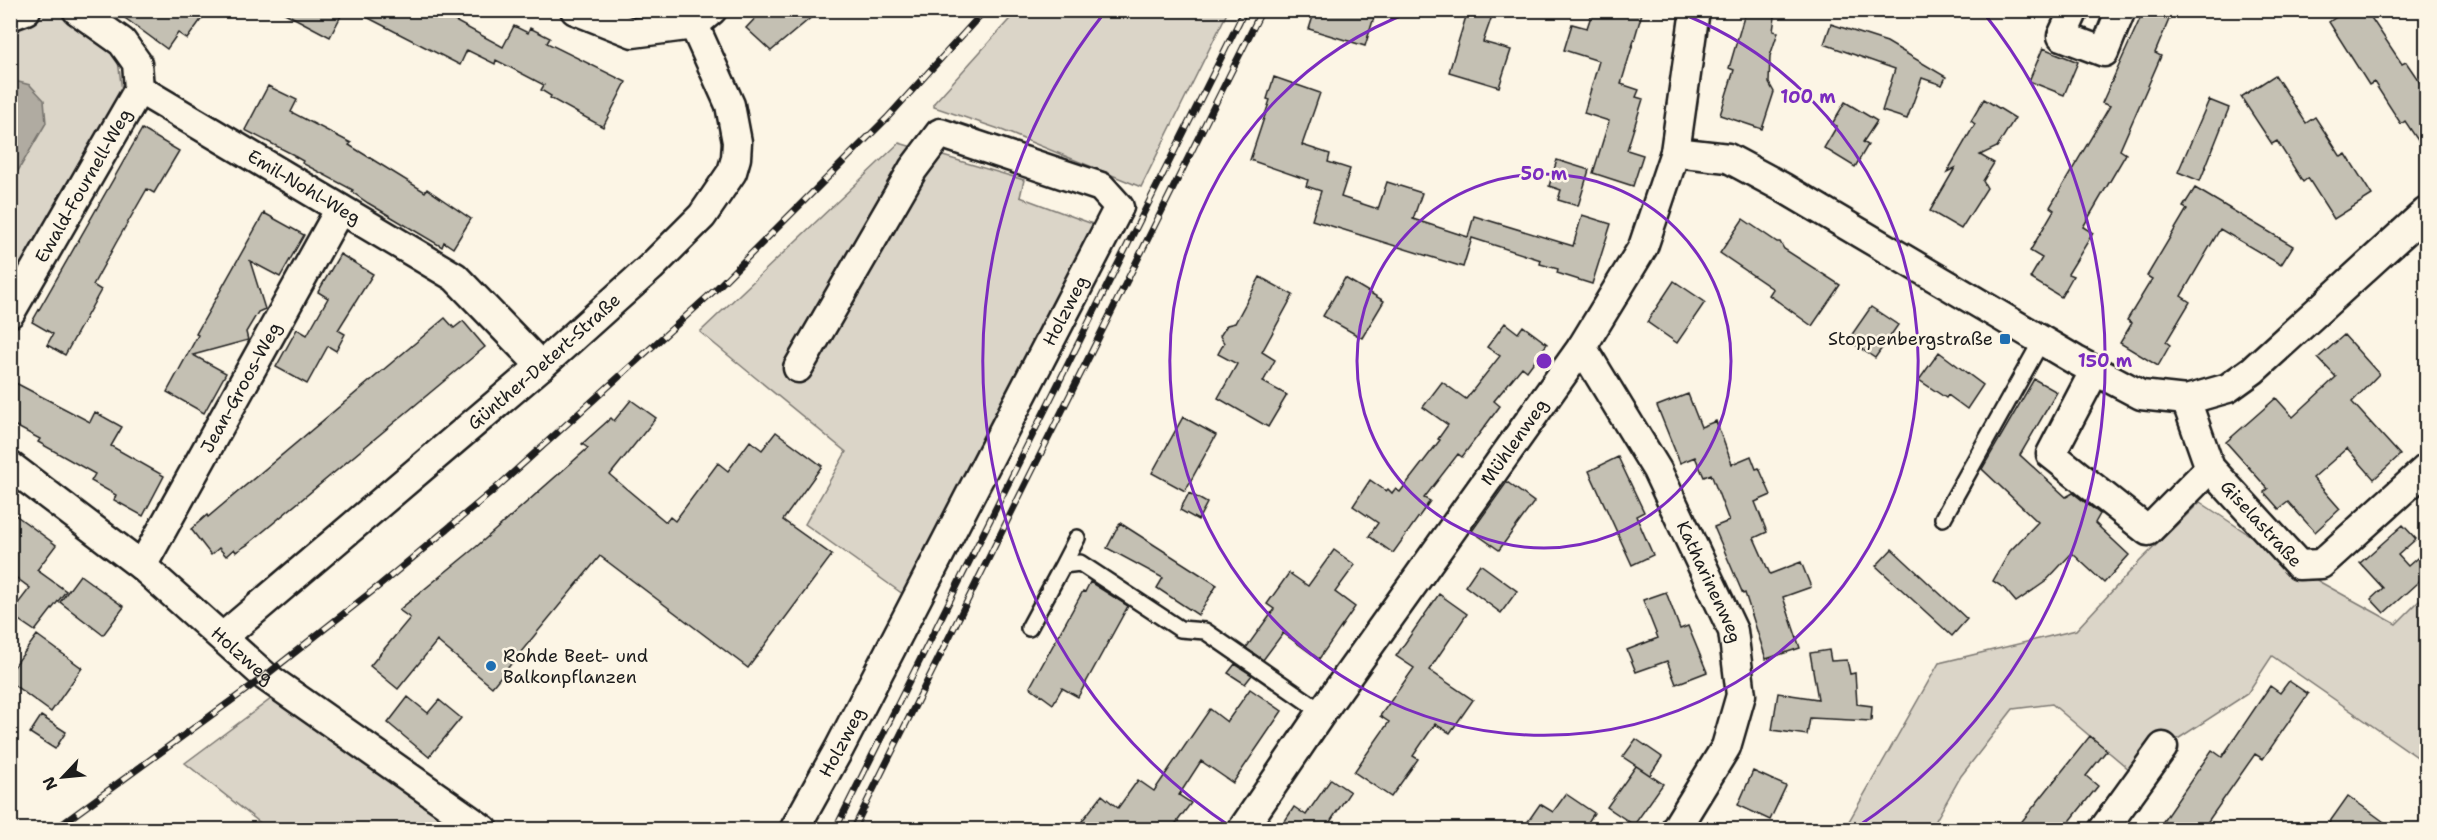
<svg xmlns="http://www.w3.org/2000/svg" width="2437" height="840" viewBox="0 0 2437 840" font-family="'Shantell Sans',sans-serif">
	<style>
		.green { fill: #dbd5c8; stroke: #7c7872; stroke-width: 1.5 }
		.water { fill: #b0aba1; stroke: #75726c; stroke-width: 1.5 }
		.building { fill: #c4c0b3; stroke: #1c1c1c; stroke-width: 1.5 }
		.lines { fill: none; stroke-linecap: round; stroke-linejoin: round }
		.service-casing { stroke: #1c1c1c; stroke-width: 20 }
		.minor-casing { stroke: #1c1c1c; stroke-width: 33 }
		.service { stroke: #fcf5e5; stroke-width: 15 }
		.minor { stroke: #fcf5e5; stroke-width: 28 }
		.rail-casing { stroke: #1c1c1c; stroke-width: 7 }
		.rail { stroke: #fcf5e5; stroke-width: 4.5; stroke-dasharray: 14; stroke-linecap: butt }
		.ring { fill: none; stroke: #7b2cbf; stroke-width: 3 }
		.poi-dot { fill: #1f6fb2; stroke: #fcf5e5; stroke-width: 2 }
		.labels { text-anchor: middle; stroke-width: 5; stroke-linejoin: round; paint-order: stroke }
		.street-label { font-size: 18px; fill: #1c1c1c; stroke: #fcf5e5 }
		.poi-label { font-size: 18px; fill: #1c1c1c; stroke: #fcf5e5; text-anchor: end }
		.centre { fill: #7b2cbf; stroke: #fcf5e5; stroke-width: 3 }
		.ring-label { font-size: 18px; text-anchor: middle; font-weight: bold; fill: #7b2cbf; stroke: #fcf5e5; stroke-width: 5; stroke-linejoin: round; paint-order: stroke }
	</style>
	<rect width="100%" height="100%" fill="#fcf5e5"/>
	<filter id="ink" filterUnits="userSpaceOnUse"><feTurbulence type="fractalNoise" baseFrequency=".0167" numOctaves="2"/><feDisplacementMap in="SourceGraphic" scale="12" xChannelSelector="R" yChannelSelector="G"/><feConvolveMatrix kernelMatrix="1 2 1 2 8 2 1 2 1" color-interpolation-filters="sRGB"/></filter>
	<g filter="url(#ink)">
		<path class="green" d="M 50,11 L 60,11 L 117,53 L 122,91 L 11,290 L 11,22 Z
			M 1017,11 L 1228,11 L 1141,187 L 999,129 L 934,107 L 934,103 Z
			M 899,143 L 1024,180 L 1020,197 L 1098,226 L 907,597 L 805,524 L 846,452 L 700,332 Z
			M 2200,502 L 2320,582 L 2396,624 L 2426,594 L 2426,763 L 2272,656 L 2247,694 L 2130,770 L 2052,704 L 2013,709 L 1961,776 L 1931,829 L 1844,830 L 1939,663 L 2076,630 L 2140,561 Z
			M 275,696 L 449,815 L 438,829 L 268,829 L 185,763 Z"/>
		<path class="water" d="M 11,80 L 30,85 L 44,100 L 46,123 L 11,183 Z"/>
		<path class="building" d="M 114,10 L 208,10 L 187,39 L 178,33 L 167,49 Z
			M 279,10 L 344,10 L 330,37 Z
			M 353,10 L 435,10 L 503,47 L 514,26 L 528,33 L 530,28 L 550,38 L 547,43 L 626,82 L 603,127 L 550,98 L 551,96 L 541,90 L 544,85 L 496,60 L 495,64 L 467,50 L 460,65 Z
			M 763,10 L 820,10 L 771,51 L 746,28 Z
			M 1315,10 L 1364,10 L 1375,14 L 1365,46 L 1309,29 Z
			M 1468,10 L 1494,10 L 1483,42 L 1511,50 L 1499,87 L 1449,72 Z
			M 1593,10 L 1643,10 L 1621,84 L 1639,90 L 1636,97 L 1643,99 L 1627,150 L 1643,155 L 1633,186 L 1593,173 L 1609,121 L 1584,113 L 1599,61 L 1564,50 L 1572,24 L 1587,28 Z
			M 1746,10 L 1776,10 L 1773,31 L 1778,32 L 1770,56 L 1769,83 L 1774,92 L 1762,129 L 1720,115 L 1734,70 L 1729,68 Z
			M 2144,10 L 2173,10 L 2155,53 L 2161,56 L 2120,150 L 2126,154 L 2083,227 L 2093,233 L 2068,274 L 2073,276 L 2061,297 L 2030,278 L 2042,258 L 2030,251 L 2054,210 L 2050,207 L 2110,106 L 2102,103 Z
			M 2347,10 L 2366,10 L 2402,64 L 2406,62 L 2427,93 L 2427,154 L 2405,121 L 2401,124 L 2374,82 L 2369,85 L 2329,22 Z
			M 1831,24 L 1887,42 L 1946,77 L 1942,85 L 1922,78 L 1907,119 L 1882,111 L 1895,69 L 1824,44 Z
			M 2043,48 L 2078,62 L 2064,95 L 2029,81 Z
			M 2275,75 L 2306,123 L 2315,117 L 2341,157 L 2346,154 L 2372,195 L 2334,219 L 2308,178 L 2303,182 L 2277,141 L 2272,144 L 2241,97 Z
			M 1274,77 L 1320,93 L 1302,145 L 1330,154 L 1328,162 L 1350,169 L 1341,197 L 1378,209 L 1387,182 L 1422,193 L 1413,219 L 1468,237 L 1474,216 L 1573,246 L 1582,215 L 1611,224 L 1592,284 L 1557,273 L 1558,269 L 1540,264 L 1541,260 L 1472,238 L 1463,267 L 1312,220 L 1321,191 L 1306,186 L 1308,180 L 1250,160 L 1270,100 L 1267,99 Z
			M 268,86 L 297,100 L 291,112 L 351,143 L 349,145 L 425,192 L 427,189 L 471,219 L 453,248 L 444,242 L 442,247 L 368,203 L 352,192 L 353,190 L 302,163 L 303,161 L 294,156 L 294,155 L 245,130 Z
			M 1984,99 L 2015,118 L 1997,147 L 1980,155 L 1994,163 L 1983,181 L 1987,188 L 1961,229 L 1930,211 L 1955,168 L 1947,172 L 1975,124 L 1971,121 Z
			M 2209,100 L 2229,108 L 2200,181 L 2178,172 Z
			M 1845,102 L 1877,121 L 1863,142 L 1868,145 L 1855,167 L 1824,148 L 1837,126 L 1832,124 Z
			M 142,129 L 179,151 L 154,193 L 147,189 L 116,243 L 93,285 L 101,290 L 65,355 L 47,345 L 53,334 L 32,322 Z
			M 1557,160 L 1589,170 L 1578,206 L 1558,200 L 1561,190 L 1549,186 Z
			M 2195,188 L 2293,246 L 2281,265 L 2220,229 L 2181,296 L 2190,302 L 2166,342 L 2170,345 L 2158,366 L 2120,343 L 2132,323 L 2127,320 L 2152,279 L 2147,276 L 2187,209 L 2183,207 Z
			M 264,213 L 304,235 L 280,277 L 250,261 L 265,309 L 258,312 L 246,332 L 248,340 L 193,355 L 226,373 L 204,413 L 167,392 L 198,335 L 196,334 Z
			M 1743,219 L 1777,242 L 1780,242 L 1784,249 L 1840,285 L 1812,326 L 1769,295 L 1773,289 L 1720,253 Z
			M 340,254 L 373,274 L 338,330 L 345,334 L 336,351 L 328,346 L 307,384 L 276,367 L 297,329 L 307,335 L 328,298 L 318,292 Z
			M 1260,277 L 1293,295 L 1262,352 L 1275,360 L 1263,382 L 1287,395 L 1268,427 L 1218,398 L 1237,364 L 1218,354 L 1224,343 L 1220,336 L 1227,325 L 1235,323 Z
			M 1345,278 L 1384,301 L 1362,338 L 1323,316 Z
			M 1674,281 L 1705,302 L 1677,343 L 1647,322 Z
			M 1871,307 L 1898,325 L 1875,358 L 1848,340 Z
			M 445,318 L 454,328 L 463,321 L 485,347 L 247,545 L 236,552 L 234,549 L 226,556 L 219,548 L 211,555 L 191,529 L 207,515 L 208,517 Z
			M 1505,323 L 1518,333 L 1523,326 L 1547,344 L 1527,371 L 1522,367 L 1494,401 L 1500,406 L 1462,457 L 1458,454 L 1424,498 L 1430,501 L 1393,553 L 1369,536 L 1378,523 L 1353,506 L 1370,480 L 1386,491 L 1388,489 L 1392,493 L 1395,489 L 1400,492 L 1440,440 L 1438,439 L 1448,425 L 1423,407 L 1442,382 L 1466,399 L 1500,356 L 1487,347 Z
			M 2344,335 L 2379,374 L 2352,402 L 2400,455 L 2374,479 L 2347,448 L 2313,478 L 2340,509 L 2315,532 L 2288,502 L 2279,509 L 2264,492 L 2268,489 L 2226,442 L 2276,398 L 2293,417 L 2336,377 L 2318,358 Z
			M 1939,352 L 1983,385 L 1967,409 L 1948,395 L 1946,398 L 1919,380 Z
			M 2034,379 L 2057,392 L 2020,455 L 2066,497 L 2073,493 L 2100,514 L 2095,523 L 2129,555 L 2104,583 L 2072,553 L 2045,582 L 2016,602 L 2004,588 L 1993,581 L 2010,551 L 2038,522 L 1982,469 Z
			M 10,380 L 90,422 L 95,412 L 122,427 L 111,446 L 164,476 L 143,516 L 114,500 L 116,495 L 91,481 L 95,474 L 38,442 L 40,439 L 10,423 Z
			M 1688,394 L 1701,427 L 1716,421 L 1732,464 L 1751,456 L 1756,469 L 1759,468 L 1771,495 L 1755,502 L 1767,532 L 1754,538 L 1770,574 L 1801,562 L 1811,587 L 1783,597 L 1800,648 L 1766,659 L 1745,593 L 1743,594 L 1714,527 L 1729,521 L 1711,474 L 1704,477 L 1695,457 L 1680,463 L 1657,406 Z
			M 631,400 L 656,418 L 610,475 L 666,522 L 670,517 L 675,521 L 718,463 L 728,471 L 750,441 L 762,450 L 776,432 L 822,466 L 783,520 L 832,555 L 748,668 L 600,556 L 492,687 L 437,641 L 398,689 L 370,666 L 410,618 L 399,610 L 476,547 L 588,448 L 582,444 L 611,418 L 614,421 Z
			M 1183,417 L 1216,435 L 1185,491 L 1152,473 Z
			M 1618,457 L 1644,512 L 1636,516 L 1653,555 L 1632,565 L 1589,471 Z
			M 1507,482 L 1534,502 L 1499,550 L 1472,531 Z
			M 1189,493 L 1207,503 L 1198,520 L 1180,510 Z
			M 10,511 L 56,545 L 37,570 L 66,591 L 35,631 L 10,614 L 30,588 L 10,573 Z
			M 1120,523 L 1217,585 L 1198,615 L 1157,588 L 1163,578 L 1107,548 Z
			M 2403,525 L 2416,539 L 2398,555 L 2408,566 L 2424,552 L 2427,555 L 2427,574 L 2384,613 L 2371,599 L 2383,588 L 2360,563 Z
			M 1892,549 L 1967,619 L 1952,636 L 1876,566 Z
			M 1334,550 L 1355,565 L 1335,592 L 1355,607 L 1319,659 L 1283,633 L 1263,660 L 1246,648 L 1274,609 L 1267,604 L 1289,573 L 1308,586 Z
			M 1480,564 L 1517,591 L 1501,613 L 1465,586 Z
			M 80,575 L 124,607 L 103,635 L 60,602 Z
			M 1090,582 L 1128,606 L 1078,697 L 1062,688 L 1053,704 L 1030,687 L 1083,591 L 1085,592 Z
			M 1666,592 L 1680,629 L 1688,626 L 1707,672 L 1676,684 L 1667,661 L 1636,672 L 1627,650 L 1658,638 L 1643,600 Z
			M 1439,594 L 1467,614 L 1429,670 L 1473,700 L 1450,733 L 1435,724 L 1413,756 L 1418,759 L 1391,797 L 1354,772 L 1389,722 L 1380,716 L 1414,668 L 1396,656 Z
			M 37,635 L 82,668 L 51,712 L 10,682 L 10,672 Z
			M 1829,650 L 1831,661 L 1847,660 L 1850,674 L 1855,673 L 1857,704 L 1872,706 L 1871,721 L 1810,718 L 1807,735 L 1772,730 L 1778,693 L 1818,699 L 1810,653 Z
			M 1235,664 L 1252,675 L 1245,684 L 1228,673 Z
			M 2289,681 L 2308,694 L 2263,759 L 2255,754 L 2202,830 L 2157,830 L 2212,750 L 2222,757 L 2270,686 L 2280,693 Z
			M 1250,689 L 1282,711 L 1233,783 L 1201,761 L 1179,795 L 1191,803 L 1171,830 L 1094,830 L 1082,821 L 1102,795 L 1118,808 L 1138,780 L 1154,791 L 1210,709 L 1227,722 Z
			M 408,697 L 428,713 L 439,700 L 461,718 L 429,757 L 388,723 Z
			M 41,716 L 66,732 L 55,749 L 30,733 Z
			M 2090,736 L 2107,750 L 2086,776 L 2098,786 L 2063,830 L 2015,830 Z
			M 1636,739 L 1662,757 L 1650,775 L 1623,757 Z
			M 1636,766 L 1663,784 L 1634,825 L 1607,807 Z
			M 1753,771 L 1786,786 L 1770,820 L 1738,805 Z
			M 1331,779 L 1350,792 L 1326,828 L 1328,830 L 1279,830 L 1294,807 L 1306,815 Z
			M 1566,794 L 1594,813 L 1583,830 L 1522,830 L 1540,804 L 1553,812 Z
			M 2348,796 L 2369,811 L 2395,830 L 2324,830 Z"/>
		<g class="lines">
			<defs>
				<path id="service" d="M 1943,518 L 2042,340
					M 1063,565 L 1077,538
					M 1029,628 L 1063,565 L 1080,563 L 1180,629 L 1205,631 L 1322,712"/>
				<g id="minor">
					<path d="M 77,10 L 122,42 L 137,63 L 139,89"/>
					<path d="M 575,10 L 633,33 L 694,25 L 712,10"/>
					<path d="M 2074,10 L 2062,36 L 2104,52 L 2121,10"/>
					<path d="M 10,16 L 26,10"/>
					<path id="s1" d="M 139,89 L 455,277 L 541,366"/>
					<path d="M 1675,152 L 1728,158 L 1782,187 L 2075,360 L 2141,395 L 2186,400 L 2228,388 L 2253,370 L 2426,212"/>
					<path id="s2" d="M 10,313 L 139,89"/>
					<path id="s3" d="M 1582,347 L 1657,470 L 1733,631 L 1741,695 L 1726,747 L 1675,830"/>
					<path d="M 2095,370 L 2051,454 L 2148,531 L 2210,468"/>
					<path id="s4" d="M 2186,400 L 2210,468 L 2299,565 L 2321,564 L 2426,469"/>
					<path id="s5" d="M 10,466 L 142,566 L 265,676 L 484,830"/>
					<path id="s6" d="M 142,566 L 340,209"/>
					<path id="s7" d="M 223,637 L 541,366 L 651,267 L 702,216 L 732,172 L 736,158 L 737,142 L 730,105 L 694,25"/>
					<path id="s8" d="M 794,830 L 839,749 L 1119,207 L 1101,187 L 940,133 L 913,169 L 798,368"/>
					<path id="s9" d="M 1242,830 L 1322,712 L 1582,347 L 1643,247 L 1675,152 L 1695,10"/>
					<path d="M 2103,830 L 2163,747"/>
				</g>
			</defs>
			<use href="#service" class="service-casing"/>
			<use href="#minor" class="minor-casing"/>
			<use href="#service" class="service"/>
			<use href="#minor" class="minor"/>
			<defs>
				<path id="rail" d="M 54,830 L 265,676 L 380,585 L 494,490 L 716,289 L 887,118 L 985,10
					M 835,830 L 1245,10
					M 853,830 L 1262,10"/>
			</defs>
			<use href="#rail" class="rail-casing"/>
			<use href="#rail" class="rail"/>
		</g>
	</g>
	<g class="ring">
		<circle cx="1544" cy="361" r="187"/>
		<path d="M1675 11A374 374 0 1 1 1413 11"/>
		<path d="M1234 829A561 561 0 0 1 1105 12M1983 12A561 561 0 0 1 1854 829"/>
	</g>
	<g class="poi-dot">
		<rect x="1999" y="333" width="12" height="12" rx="3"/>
		<circle cx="491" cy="666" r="6"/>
	</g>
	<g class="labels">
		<g class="street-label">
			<text dy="6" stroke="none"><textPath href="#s2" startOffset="147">Ewald-Fournell-Weg</textPath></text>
			<text dy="6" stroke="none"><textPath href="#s1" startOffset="192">Emil-Nohl-Weg</textPath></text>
			<text dy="6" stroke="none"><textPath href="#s8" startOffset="586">Holzweg</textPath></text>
			<text dy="6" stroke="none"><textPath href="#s7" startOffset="423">Günther-Detert-Straße</textPath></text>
			<text dy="6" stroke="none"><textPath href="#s6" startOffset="204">Jean-Groos-Weg</textPath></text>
			<text dy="6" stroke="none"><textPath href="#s9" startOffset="474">Mühlenweg</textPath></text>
			<text dy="6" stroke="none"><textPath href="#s4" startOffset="148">Giselastraße</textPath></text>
			<text dy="6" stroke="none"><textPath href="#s3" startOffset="268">Katharinenweg</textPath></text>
			<text dy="6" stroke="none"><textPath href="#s5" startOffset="300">Holzweg</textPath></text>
			<text dy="6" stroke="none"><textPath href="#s8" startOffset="100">Holzweg</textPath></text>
		</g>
		<g class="poi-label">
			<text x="1993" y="345">Stoppenbergstraße</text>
			<text x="503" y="662" text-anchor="start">Rohde Beet- und<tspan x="503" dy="21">Balkonpflanzen</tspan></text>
		</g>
	</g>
	<circle cx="1544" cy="361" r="9" class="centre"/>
	<g class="ring-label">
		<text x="1808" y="103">100 m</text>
		<text x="1544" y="180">50 m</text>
		<text x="2105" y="367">150 m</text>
	</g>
	<rect width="2437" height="840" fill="none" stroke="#fcf5e5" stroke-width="36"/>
	<rect x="18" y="18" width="2401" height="804" fill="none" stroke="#1c1c1c" stroke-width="2" filter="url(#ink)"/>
	<g transform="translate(63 777) rotate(244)" stroke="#fcf5e5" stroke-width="4.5" paint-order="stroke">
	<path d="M0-4.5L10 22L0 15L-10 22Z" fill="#1c1c1c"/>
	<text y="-9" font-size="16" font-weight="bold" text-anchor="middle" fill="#1c1c1c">N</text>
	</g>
</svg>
